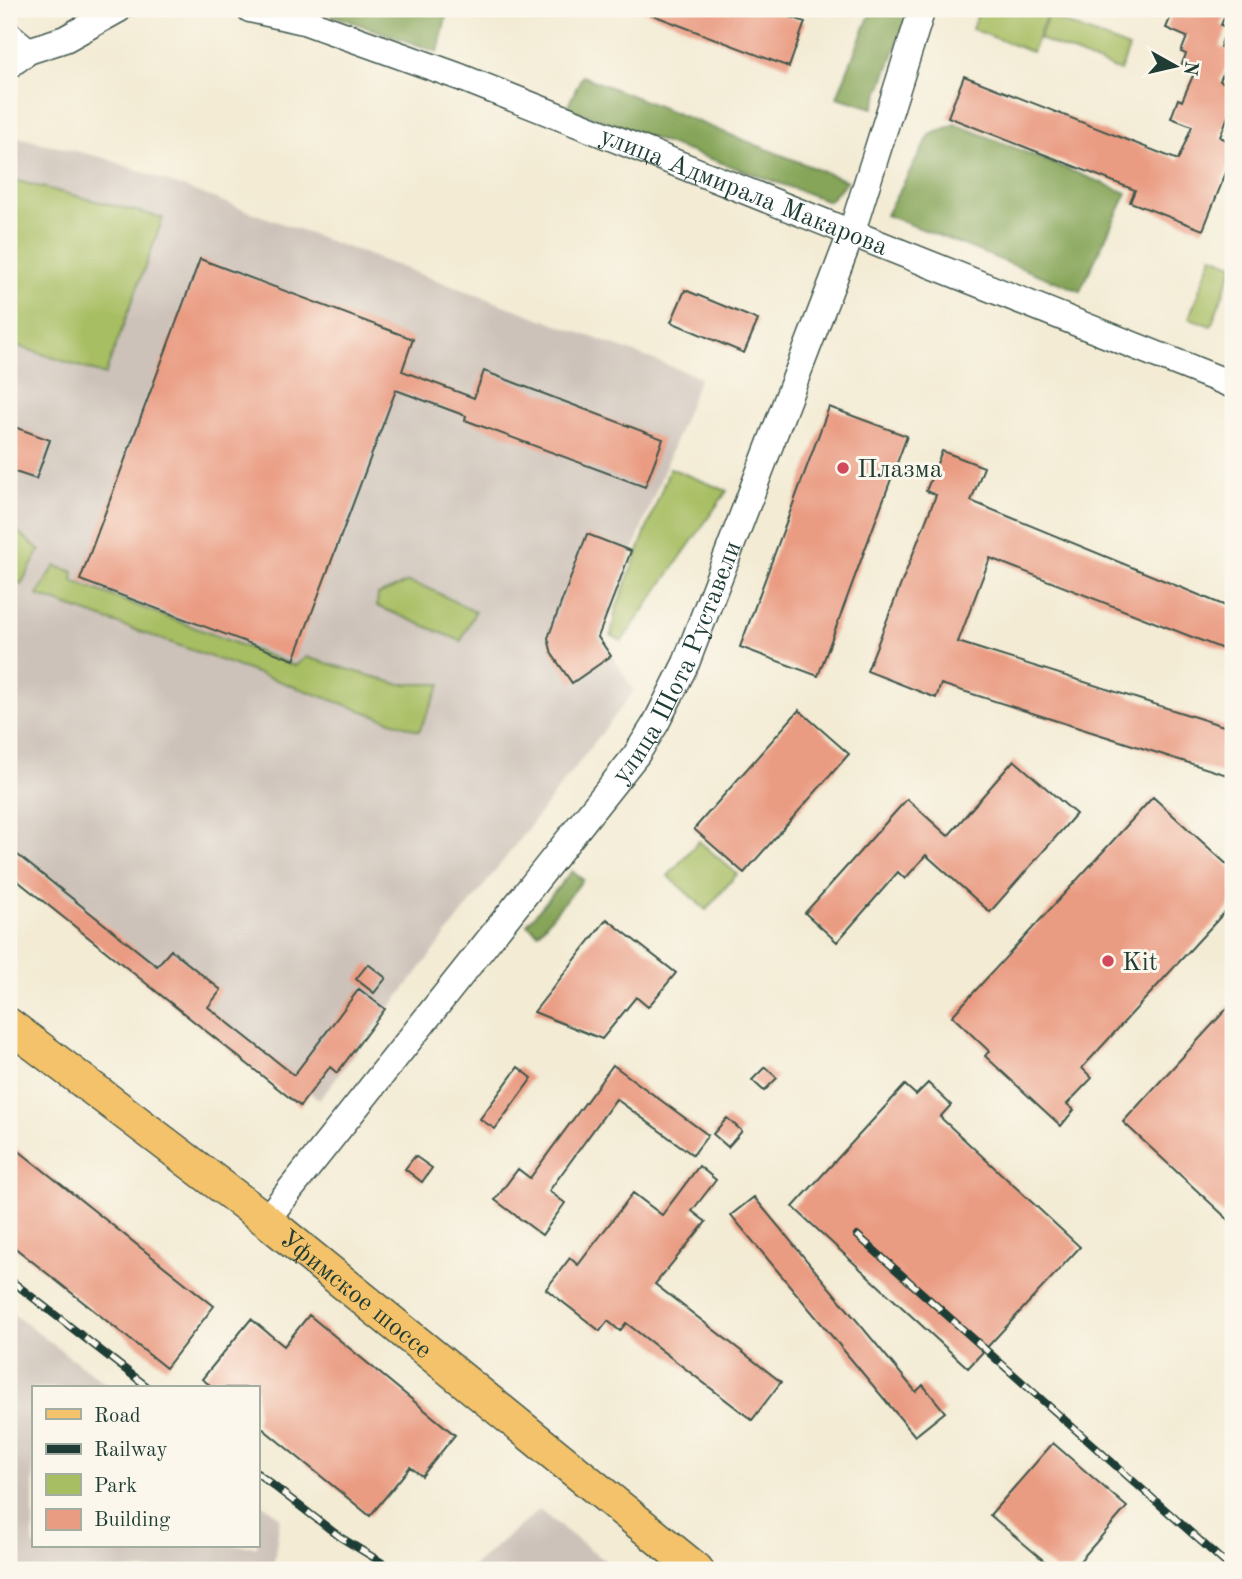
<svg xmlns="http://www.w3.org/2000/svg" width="1242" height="1579" viewBox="0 0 1242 1579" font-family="'Old Standard TT',serif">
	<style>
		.industrial { fill: #cdc2b9 }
		.green { fill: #a8be63; stroke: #647e4c; stroke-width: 2 }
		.forest { fill: #86a559; stroke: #527146; stroke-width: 2 }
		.building { fill: #ea9c83 }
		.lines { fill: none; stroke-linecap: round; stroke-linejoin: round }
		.minor-casing { stroke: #3f574c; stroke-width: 29 }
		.major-casing { stroke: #3f574c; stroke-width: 36 }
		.minor { stroke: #fff; stroke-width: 26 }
		.major { stroke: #f4c26a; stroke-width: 33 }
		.rail-casing { stroke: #1f3d34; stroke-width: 8 }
		.rail { stroke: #fbf7ec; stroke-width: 5; stroke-dasharray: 16; stroke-linecap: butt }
		.poi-dot { fill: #d1495b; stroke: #fbf7ec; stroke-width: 2.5 }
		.labels { text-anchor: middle; stroke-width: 6; stroke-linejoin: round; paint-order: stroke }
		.street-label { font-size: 26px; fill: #1f3d34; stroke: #fbf7ec }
		.poi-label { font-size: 26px; fill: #1f3d34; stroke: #fbf7ec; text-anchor: start }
	</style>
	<rect width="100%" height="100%" fill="#fbf7ec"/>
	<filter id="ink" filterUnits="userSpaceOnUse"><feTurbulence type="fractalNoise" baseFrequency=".0143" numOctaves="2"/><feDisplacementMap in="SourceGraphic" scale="14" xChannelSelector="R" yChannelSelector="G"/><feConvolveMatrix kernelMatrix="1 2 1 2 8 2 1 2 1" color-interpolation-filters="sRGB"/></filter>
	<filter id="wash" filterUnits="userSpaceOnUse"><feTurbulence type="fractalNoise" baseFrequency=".00686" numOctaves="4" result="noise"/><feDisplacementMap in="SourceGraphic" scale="28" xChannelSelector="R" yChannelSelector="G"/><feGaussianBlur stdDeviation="1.57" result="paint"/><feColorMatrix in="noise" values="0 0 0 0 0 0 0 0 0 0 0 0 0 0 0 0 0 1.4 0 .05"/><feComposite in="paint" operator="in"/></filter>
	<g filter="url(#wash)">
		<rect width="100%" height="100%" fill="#f3ebd4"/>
		<path class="industrial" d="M 9,135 L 104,158 L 700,377 L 600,636 L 634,691 L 319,1100 L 9,845 Z
			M 9,1311 L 111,1388 L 33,1388 L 33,1546 L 257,1546 L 257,1500 L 280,1517 L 273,1570 L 9,1570 Z
			M 539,1510 L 617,1570 L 468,1570 Z"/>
		<path class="green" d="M 980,9 L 1034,9 L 1047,14 L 1032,52 L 972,29 Z
			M 1048,16 L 1129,48 L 1120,71 L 1039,39 Z
			M 17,181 L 163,218 L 105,375 L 9,343 L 9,184 Z
			M 1212,256 L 1233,264 L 1233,267 L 1211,326 L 1189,318 Z
			M 670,468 L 727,491 L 622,641 L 611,635 L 616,609 Z
			M 9,525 L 40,550 L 21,584 L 9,580 Z
			M 55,566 L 74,572 L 73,581 L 295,666 L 306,657 L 398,684 L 441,684 L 419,731 L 37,595 Z
			M 408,582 L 430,589 L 475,612 L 461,641 L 377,606 L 378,595 Z
			M 699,841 L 737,874 L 706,910 L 668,876 Z"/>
		<path class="forest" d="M 315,9 L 448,9 L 438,52 Z
			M 872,9 L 910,9 L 873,108 L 837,97 Z
			M 582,76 L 847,181 L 829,201 L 567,108 Z
			M 955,124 L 1127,193 L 1080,291 L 886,215 L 930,135 Z
			M 572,871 L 583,880 L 538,933 L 527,924 Z"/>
		<g id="blocks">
			<path class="building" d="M 637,9 L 769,9 L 805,22 L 789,67 Z
				M 1174,9 L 1228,9 L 1221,25 L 1227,28 L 1220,47 L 1232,51 L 1220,81 L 1233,86 L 1233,103 L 1220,137 L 1233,143 L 1233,155 L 1203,230 L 1130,202 L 1135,190 L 948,117 L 964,76 L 1178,160 L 1192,126 L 1171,118 L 1178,99 L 1182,101 L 1195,71 L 1181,66 L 1186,54 L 1181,52 L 1187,37 L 1166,28 Z
				M 200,259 L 413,339 L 402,371 L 474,398 L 484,371 L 663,439 L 645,487 L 465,420 L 466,416 L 396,390 L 294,660 L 80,580 Z
				M 685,290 L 758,320 L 744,353 L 671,322 Z
				M 829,407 L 907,436 L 818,676 L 740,647 Z
				M 9,425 L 50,440 L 36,479 L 9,470 Z
				M 942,451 L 984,467 L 971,501 L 1233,609 L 1233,653 L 990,558 L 958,642 L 1233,729 L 1233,777 L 941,684 L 936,698 L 867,671 L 936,495 L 926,491 Z
				M 587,534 L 631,551 L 598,637 L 611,656 L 572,683 L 552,654 L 548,638 Z
				M 799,710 L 849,754 L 744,873 L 694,829 Z
				M 1014,760 L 1076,814 L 990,912 L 926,855 L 905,879 L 898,872 L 837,942 L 805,913 L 907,799 L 948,836 Z
				M 1153,797 L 1233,870 L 1233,903 L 1082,1068 L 1092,1078 L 1067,1104 L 1074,1110 L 1061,1126 L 985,1056 L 989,1051 L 952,1016 Z
				M 9,848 L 157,966 L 171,950 L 221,990 L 208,1007 L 294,1075 L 359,989 L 385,1009 L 337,1073 L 330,1067 L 300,1106 L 9,874 Z
				M 607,919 L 676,973 L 648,1007 L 636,997 L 602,1039 L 534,1012 Z
				M 368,964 L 386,978 L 374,993 L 356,979 Z
				M 1233,1002 L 1233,1224 L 1123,1122 Z
				M 613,1065 L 708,1135 L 693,1155 L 616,1099 L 549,1191 L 565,1203 L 542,1235 L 495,1200 L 518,1169 L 530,1178 Z
				M 518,1067 L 532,1078 L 495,1129 L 480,1119 Z
				M 765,1067 L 777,1078 L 764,1091 L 752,1080 Z
				M 928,1083 L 951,1105 L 940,1117 L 1080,1247 L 968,1368 L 793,1207 L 905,1085 L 916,1095 Z
				M 727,1118 L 742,1131 L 728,1147 L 713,1134 Z
				M 9,1143 L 214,1306 L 166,1368 L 9,1243 Z
				M 415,1156 L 432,1168 L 422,1182 L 405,1169 Z
				M 699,1166 L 716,1180 L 692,1211 L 706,1222 L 655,1284 L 781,1382 L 752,1420 L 626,1323 L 620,1331 L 608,1321 L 600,1331 L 546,1289 L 570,1258 L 578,1265 L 633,1193 L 662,1215 Z
				M 754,1197 L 916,1392 L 923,1385 L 945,1412 L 915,1436 L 731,1215 Z
				M 309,1315 L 455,1435 L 422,1476 L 410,1467 L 370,1516 L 257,1424 L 257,1388 L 214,1388 L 202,1379 L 251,1319 L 284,1346 Z
				M 1053,1443 L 1127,1507 L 1072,1570 L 1055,1570 L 990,1515 Z"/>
		</g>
	</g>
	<g filter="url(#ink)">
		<use href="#blocks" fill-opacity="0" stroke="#3f574c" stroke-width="2"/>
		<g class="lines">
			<defs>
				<g id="minor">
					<path id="s1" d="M 250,9 L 304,21 L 460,77 L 1233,385"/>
					<path d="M 9,35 L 28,51"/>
					<path d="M 9,65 L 28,51 L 65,39 L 119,9"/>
					<path id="s2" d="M 266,1220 L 636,755 L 656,723 L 686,663 L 851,234 L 922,9"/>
				</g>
				<g id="major">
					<path id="s3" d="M 9,1025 L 266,1220 L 697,1570"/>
				</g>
			</defs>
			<use href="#minor" class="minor-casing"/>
			<use href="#major" class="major-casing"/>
			<use href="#minor" class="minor"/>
			<use href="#major" class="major"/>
			<defs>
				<path id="rail" d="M 857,1235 L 1233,1570
					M 9,1279 L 149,1388
					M 257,1473 L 340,1537 L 394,1570"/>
			</defs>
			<use href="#rail" class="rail-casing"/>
			<use href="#rail" class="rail"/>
		</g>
	</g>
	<g class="poi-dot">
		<circle cx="843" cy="468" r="7"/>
		<circle cx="1108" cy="961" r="7"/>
	</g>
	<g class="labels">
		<g class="street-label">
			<text dy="9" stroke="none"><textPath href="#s1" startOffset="527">улица Адмирала Макарова</textPath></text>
			<text dy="9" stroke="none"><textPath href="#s2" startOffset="696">улица Шота Руставели</textPath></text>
			<text dy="9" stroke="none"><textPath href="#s3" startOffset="439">Уфимское шоссе</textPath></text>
		</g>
		<g class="poi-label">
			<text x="857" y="477">Плазма</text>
			<text x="1122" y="970">Kit</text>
		</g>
	</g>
	<rect width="1242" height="1579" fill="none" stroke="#fbf7ec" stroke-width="35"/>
	<rect x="32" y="1386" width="228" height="161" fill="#fbf7ec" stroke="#a3ada2" stroke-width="2"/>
	<rect x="46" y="1409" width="35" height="10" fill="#f4c26a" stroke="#a3ada2" stroke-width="2"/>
	<text x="94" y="1422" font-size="21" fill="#1f3d34">Road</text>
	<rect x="46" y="1444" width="35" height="10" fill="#1f3d34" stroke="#a3ada2" stroke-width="2"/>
	<text x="94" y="1456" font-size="21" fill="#1f3d34">Railway</text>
	<rect x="46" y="1474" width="35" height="21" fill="#a8be63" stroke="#a3ada2" stroke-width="2"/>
	<text x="94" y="1492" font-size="21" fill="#1f3d34">Park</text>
	<rect x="46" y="1509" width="35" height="21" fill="#ea9c83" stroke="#a3ada2" stroke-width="2"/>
	<text x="94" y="1526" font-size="21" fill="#1f3d34">Building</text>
	<g transform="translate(1175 66) rotate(98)" stroke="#fbf7ec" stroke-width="5" paint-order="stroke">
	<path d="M0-5L12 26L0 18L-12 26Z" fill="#1f3d34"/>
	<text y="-10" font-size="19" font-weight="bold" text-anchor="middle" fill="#1f3d34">N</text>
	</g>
</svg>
